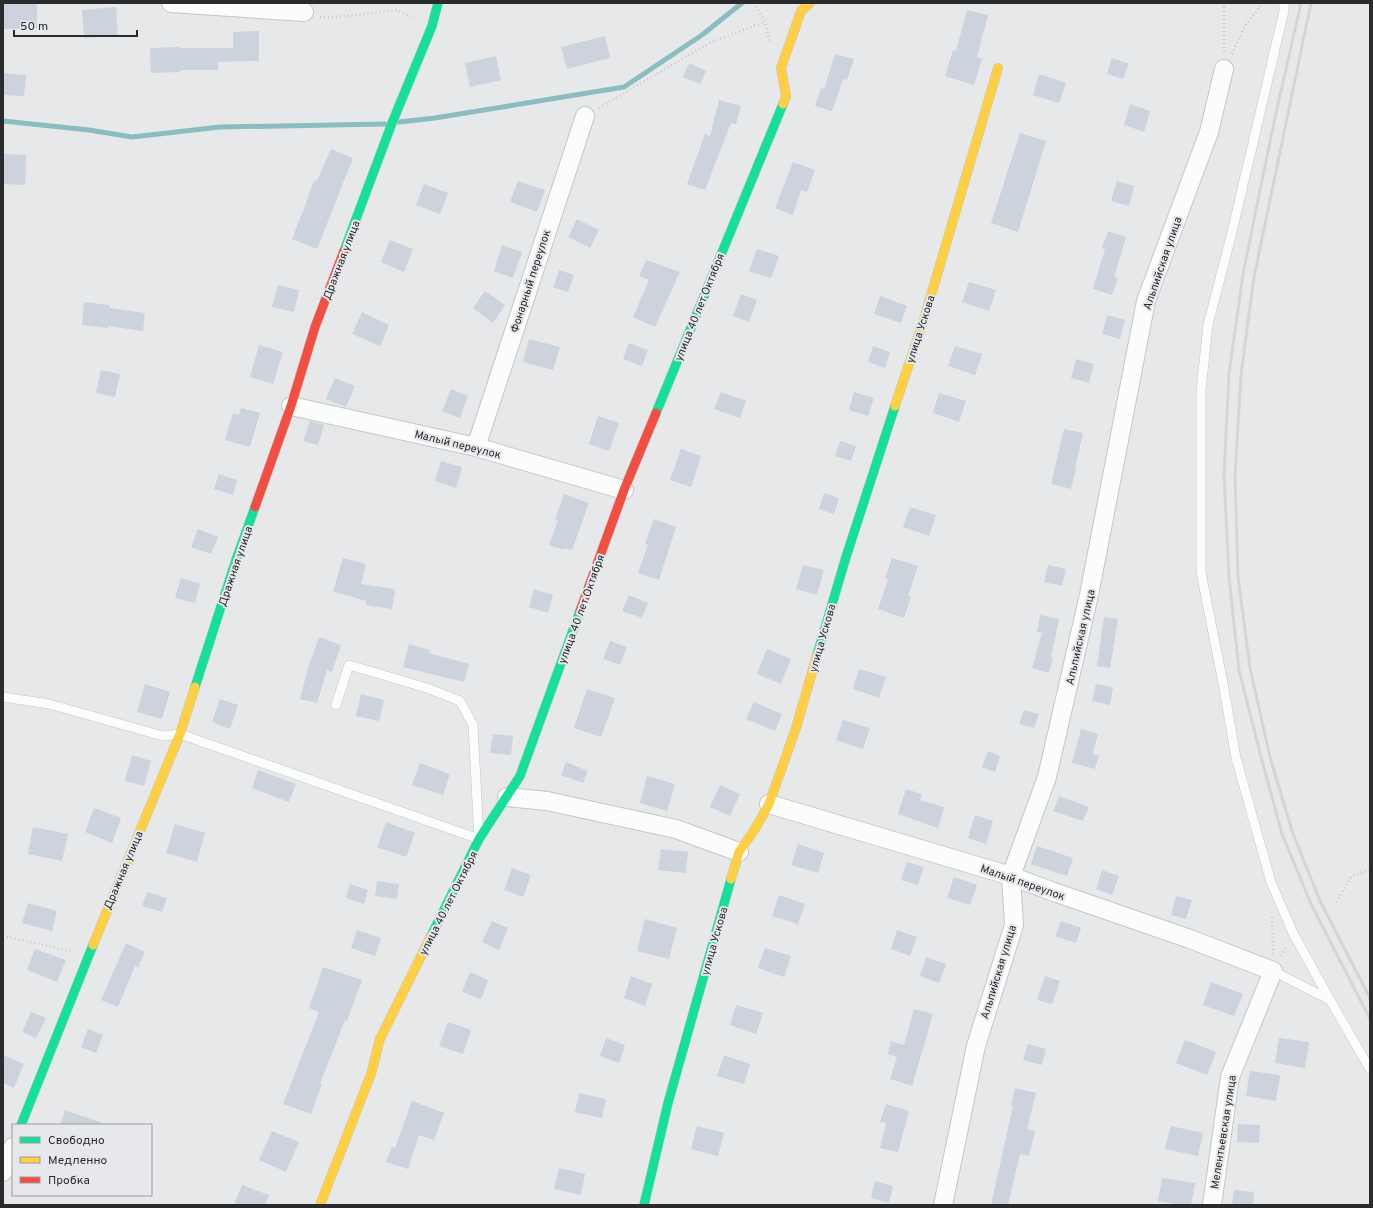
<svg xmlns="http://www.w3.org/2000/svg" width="1373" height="1208" viewBox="0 0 1373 1208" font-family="Overpass,sans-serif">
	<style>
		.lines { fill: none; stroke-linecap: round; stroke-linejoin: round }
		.stream { stroke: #8bbdc0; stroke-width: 5 }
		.building { fill: #ccd3dc }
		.lane-casing { stroke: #c5c6c7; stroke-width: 10 }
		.street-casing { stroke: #c5c6c7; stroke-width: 20 }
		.fast-casing { stroke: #c5c6c7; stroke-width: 10 }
		.slow-casing { stroke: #c5c6c7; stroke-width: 10 }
		.jam-casing { stroke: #c5c6c7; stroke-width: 10 }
		.path { stroke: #c8c8c8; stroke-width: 2.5; stroke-dasharray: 1 3; stroke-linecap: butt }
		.lane { stroke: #fbfcfc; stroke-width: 9 }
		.street { stroke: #fbfcfc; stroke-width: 18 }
		.fast { stroke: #16e098; stroke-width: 9 }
		.slow { stroke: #ffcf43; stroke-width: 9 }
		.jam { stroke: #f24e42; stroke-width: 9 }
		.rail { stroke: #d5d5d6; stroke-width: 3 }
		.labels { text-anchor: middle; stroke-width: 4; stroke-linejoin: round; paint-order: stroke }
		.street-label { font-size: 11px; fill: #2a2b2c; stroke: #e6e8eb }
	</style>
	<rect width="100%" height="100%" fill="#e7e8ea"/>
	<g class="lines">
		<path class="stream" d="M 3,121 L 89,130 L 132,137 L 220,127 L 385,124
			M 399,122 L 435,118 L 624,87 L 702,35 L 742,3"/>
	</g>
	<path class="building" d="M 3,3 L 37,3 L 37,28 L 3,29 Z
		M 116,7 L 118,36 L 84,38 L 82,10 Z
		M 967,10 L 988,15 L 977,57 L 982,59 L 974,85 L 945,76 L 953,50 L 956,51 Z
		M 259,31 L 259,61 L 218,62 L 218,70 L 180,70 L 180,72 L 151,73 L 150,48 L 179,47 L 179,48 L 233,48 L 233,32 Z
		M 605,36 L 610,58 L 567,69 L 561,47 Z
		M 835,54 L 854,59 L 847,80 L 843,79 L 832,111 L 815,106 L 821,88 L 824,89 Z
		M 496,56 L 501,80 L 470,87 L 465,63 Z
		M 1112,58 L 1129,64 L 1123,79 L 1107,74 Z
		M 689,63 L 706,71 L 700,84 L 683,77 Z
		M 3,73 L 26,75 L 24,96 L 3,95 Z
		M 1039,74 L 1066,83 L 1059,103 L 1033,95 Z
		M 719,100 L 741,106 L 736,124 L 731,123 L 705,190 L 687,184 L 705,134 L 710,136 Z
		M 1130,104 L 1150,111 L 1144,132 L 1124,125 Z
		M 1020,133 L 1046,141 L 1018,232 L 991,223 Z
		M 331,149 L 353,158 L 317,249 L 292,239 L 306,203 L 314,180 L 317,181 Z
		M 3,154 L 26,155 L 25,185 L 3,184 Z
		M 793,162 L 815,170 L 807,192 L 801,190 L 793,215 L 775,208 Z
		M 518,181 L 545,190 L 537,212 L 510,202 Z
		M 1117,181 L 1134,186 L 1129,206 L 1111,201 Z
		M 424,184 L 448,193 L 440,214 L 416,205 Z
		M 577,219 L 599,230 L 590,248 L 568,237 Z
		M 1108,231 L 1126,237 L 1114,277 L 1118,278 L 1112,295 L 1093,289 L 1105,249 L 1102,248 Z
		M 390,240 L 413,249 L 404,272 L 381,262 Z
		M 502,245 L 522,252 L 513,278 L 494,271 Z
		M 757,249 L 779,256 L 771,278 L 749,271 Z
		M 646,260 L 680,272 L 655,327 L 633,317 L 649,280 L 639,276 Z
		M 559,270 L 574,275 L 568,292 L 553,287 Z
		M 969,282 L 996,290 L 989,311 L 962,302 Z
		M 278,285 L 299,290 L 294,312 L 272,307 Z
		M 485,291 L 505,305 L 493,323 L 473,308 Z
		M 741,294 L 757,300 L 749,322 L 733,316 Z
		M 880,296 L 907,306 L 901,323 L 874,314 Z
		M 84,302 L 110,305 L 110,308 L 145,313 L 143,331 L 108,326 L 108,328 L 82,325 Z
		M 362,312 L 389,325 L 380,346 L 352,334 Z
		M 1107,315 L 1125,320 L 1120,339 L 1102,334 Z
		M 529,339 L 560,347 L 553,370 L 523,362 Z
		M 629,343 L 648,350 L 642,366 L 623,359 Z
		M 259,345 L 283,352 L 273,384 L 250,377 Z
		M 873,346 L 890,352 L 885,368 L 868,362 Z
		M 955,346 L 982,354 L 975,375 L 948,366 Z
		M 1076,359 L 1094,364 L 1089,383 L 1071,378 Z
		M 101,370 L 120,374 L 115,397 L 96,393 Z
		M 335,378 L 355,386 L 346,407 L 326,399 Z
		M 451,389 L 468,396 L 460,418 L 442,411 Z
		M 721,392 L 746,401 L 740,418 L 714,409 Z
		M 854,392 L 874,398 L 868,416 L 849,410 Z
		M 939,393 L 966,401 L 959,422 L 933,413 Z
		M 241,408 L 260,413 L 250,447 L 225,440 L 233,413 L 239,415 Z
		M 598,416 L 619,423 L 609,451 L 589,444 Z
		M 310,421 L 324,425 L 318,445 L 303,441 Z
		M 1064,429 L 1083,433 L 1075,468 L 1076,468 L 1071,489 L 1051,484 Z
		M 840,441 L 856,446 L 851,461 L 835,456 Z
		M 681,449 L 701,456 L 691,487 L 670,480 Z
		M 441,461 L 462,467 L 456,488 L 435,481 Z
		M 219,474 L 237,480 L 233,495 L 214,489 Z
		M 824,493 L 839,498 L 834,514 L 819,509 Z
		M 564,494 L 589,503 L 572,550 L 564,548 L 563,550 L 549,545 L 558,520 L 555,519 Z
		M 910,507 L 936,515 L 929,536 L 903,527 Z
		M 654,519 L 676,527 L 659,580 L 638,573 L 648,545 L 645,544 Z
		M 198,529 L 218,537 L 211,554 L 191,547 Z
		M 343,558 L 366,564 L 361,584 L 395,589 L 392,609 L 366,605 L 366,601 L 333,591 Z
		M 892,558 L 918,566 L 908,596 L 911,597 L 904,618 L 878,609 L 888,579 L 885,578 Z
		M 803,565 L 824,570 L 817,595 L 796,589 Z
		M 1048,565 L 1066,569 L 1062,586 L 1044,582 Z
		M 181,578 L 200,584 L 195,603 L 175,598 Z
		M 534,589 L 553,595 L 548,613 L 529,607 Z
		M 629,595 L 648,603 L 642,618 L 622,611 Z
		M 1040,615 L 1059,619 L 1051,657 L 1053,657 L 1049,673 L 1032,668 L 1042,633 L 1037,632 Z
		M 1104,617 L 1118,619 L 1110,668 L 1097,666 Z
		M 319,637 L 341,645 L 332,672 L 327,670 L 317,703 L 300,699 L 308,668 Z
		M 610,641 L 627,647 L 620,665 L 603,659 Z
		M 409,644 L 430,650 L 429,653 L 469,664 L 464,682 L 403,667 Z
		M 767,649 L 791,659 L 781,684 L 757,674 Z
		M 859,669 L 886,677 L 879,698 L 853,689 Z
		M 145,684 L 170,692 L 162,719 L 137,712 Z
		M 1096,684 L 1113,687 L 1110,705 L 1092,701 Z
		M 587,689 L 615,698 L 601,737 L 574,728 Z
		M 361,694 L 384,700 L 379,721 L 356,716 Z
		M 220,699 L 238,705 L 230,729 L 212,722 Z
		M 754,702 L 782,714 L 775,731 L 746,719 Z
		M 1024,710 L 1039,714 L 1034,728 L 1019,724 Z
		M 843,720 L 870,728 L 863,749 L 836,740 Z
		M 1081,729 L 1098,734 L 1093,754 L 1099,755 L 1095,769 L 1072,763 Z
		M 493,734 L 513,736 L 511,755 L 490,753 Z
		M 988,751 L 1000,756 L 995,772 L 982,767 Z
		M 132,755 L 151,761 L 144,786 L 125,781 Z
		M 566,762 L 588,771 L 583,783 L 561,775 Z
		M 420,763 L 450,774 L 443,795 L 412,785 Z
		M 258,770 L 296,784 L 289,802 L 252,788 Z
		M 647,776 L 675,784 L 667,811 L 640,803 Z
		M 720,785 L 740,794 L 730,816 L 710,807 Z
		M 906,789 L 922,794 L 920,800 L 944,807 L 938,828 L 898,814 Z
		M 1059,796 L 1089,807 L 1083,821 L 1053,811 Z
		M 94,808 L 121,818 L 112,843 L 85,832 Z
		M 975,815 L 993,821 L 986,844 L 968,838 Z
		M 386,822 L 415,833 L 406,857 L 377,847 Z
		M 175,824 L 205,833 L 197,862 L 166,853 Z
		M 33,827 L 68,834 L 62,861 L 28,854 Z
		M 798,844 L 824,853 L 818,873 L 791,865 Z
		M 1037,846 L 1073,858 L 1067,876 L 1031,864 Z
		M 661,849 L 688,852 L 686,873 L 658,870 Z
		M 907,862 L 924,867 L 918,885 L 901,880 Z
		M 512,868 L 531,875 L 523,897 L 504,890 Z
		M 1102,870 L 1119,876 L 1112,895 L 1096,889 Z
		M 954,877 L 977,885 L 970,905 L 947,898 Z
		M 377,881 L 399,884 L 397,899 L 375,896 Z
		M 350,884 L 368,890 L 364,904 L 346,898 Z
		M 147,892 L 167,898 L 162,912 L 142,906 Z
		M 779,895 L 805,904 L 798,924 L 772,916 Z
		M 1176,896 L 1192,900 L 1186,919 L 1171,915 Z
		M 28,903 L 57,911 L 52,931 L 22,923 Z
		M 645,919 L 677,928 L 669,959 L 637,951 Z
		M 492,921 L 508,928 L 499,950 L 482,942 Z
		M 1061,921 L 1081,928 L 1076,943 L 1055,936 Z
		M 357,930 L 381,938 L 375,956 L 351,948 Z
		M 897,930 L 917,937 L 910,956 L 891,949 Z
		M 126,943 L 145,952 L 138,967 L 135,966 L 118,1007 L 101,1000 Z
		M 765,948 L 791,956 L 784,977 L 758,968 Z
		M 35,949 L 66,960 L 57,982 L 27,970 Z
		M 926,957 L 946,964 L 939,983 L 920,976 Z
		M 323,967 L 362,980 L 347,1021 L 345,1020 L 320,1084 L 322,1084 L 311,1114 L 283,1104 L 319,1012 L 309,1008 Z
		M 470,972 L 488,980 L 481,999 L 462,992 Z
		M 631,976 L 652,984 L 645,1006 L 624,998 Z
		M 1045,976 L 1060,981 L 1052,1004 L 1037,1000 Z
		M 1211,982 L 1243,994 L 1234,1016 L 1203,1005 Z
		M 736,1005 L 763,1013 L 756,1034 L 730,1025 Z
		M 914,1009 L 933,1014 L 912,1086 L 890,1079 L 897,1057 L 888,1054 L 891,1041 L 904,1045 Z
		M 31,1012 L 46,1018 L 36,1038 L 22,1032 Z
		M 448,1022 L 471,1030 L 463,1054 L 439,1046 Z
		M 88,1029 L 103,1035 L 96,1053 L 81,1047 Z
		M 606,1038 L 625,1045 L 619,1063 L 600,1056 Z
		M 1279,1038 L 1309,1042 L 1305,1068 L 1275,1063 Z
		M 1185,1040 L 1216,1052 L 1207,1075 L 1176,1063 Z
		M 1028,1044 L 1046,1049 L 1042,1065 L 1023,1060 Z
		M 3,1055 L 24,1064 L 14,1088 L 3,1083 Z
		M 724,1055 L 750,1064 L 744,1084 L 717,1076 Z
		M 1250,1071 L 1280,1075 L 1276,1101 L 1246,1096 Z
		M 1015,1088 L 1036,1093 L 1027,1129 L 1035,1131 L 1029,1156 L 1020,1154 L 1008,1205 L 991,1205 L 1013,1106 L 1011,1106 Z
		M 579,1093 L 606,1099 L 602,1118 L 575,1112 Z
		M 412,1101 L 444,1113 L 434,1140 L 419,1135 L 408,1169 L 386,1162 L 392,1147 L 395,1148 Z
		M 886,1104 L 909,1111 L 898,1152 L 880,1148 L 886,1123 L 880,1122 Z
		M 65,1110 L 103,1123 L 102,1125 L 60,1125 Z
		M 1238,1124 L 1260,1125 L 1259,1143 L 1237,1142 Z
		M 697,1126 L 724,1133 L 718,1156 L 691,1149 Z
		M 1171,1126 L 1203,1133 L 1198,1156 L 1165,1149 Z
		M 272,1131 L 299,1142 L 286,1172 L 259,1160 Z
		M 559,1168 L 585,1174 L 581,1195 L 554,1189 Z
		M 1162,1178 L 1195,1183 L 1191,1205 L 1180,1205 L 1158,1201 Z
		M 875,1181 L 893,1186 L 889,1203 L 871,1198 Z
		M 242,1185 L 269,1195 L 265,1205 L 234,1205 Z
		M 1234,1190 L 1254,1192 L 1253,1205 L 1232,1205 Z"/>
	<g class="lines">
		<defs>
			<path id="lane" d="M 1284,3 L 1284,11 L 1232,232 L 1208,325 L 1201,390 L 1201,572 L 1223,683 L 1236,758 L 1271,882 L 1293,933 L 1330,1000
				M 3,697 L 49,704 L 163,736 L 180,734 L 479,839 L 473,725 L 460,701 L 427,688 L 349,665 L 336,705
				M 1273,971 L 1330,1000 L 1370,1069"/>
			<path id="street" d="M 171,3 L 304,12
				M 291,406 L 476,447 L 624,490
				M 476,447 L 585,116
				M 507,797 L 547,801 L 676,829 L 739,852
				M 769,804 L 1011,876 L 1054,892 L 1190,939 L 1273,971 L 1230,1077 L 1212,1205
				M 3,1172 L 13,1147
				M 943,1205 L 976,1046 L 1014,925 L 1011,876 L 1047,777 L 1089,595 L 1146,301 L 1209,132 L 1224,69"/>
			<path id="fast" d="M 344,251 L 392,123 L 432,26 L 438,3
				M 656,413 L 783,104
				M 817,655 L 846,557 L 895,406
				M 195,687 L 236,560 L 255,507
				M 431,936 L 479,839 L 520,776 L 580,611
				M 21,1125 L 93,945
				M 644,1205 L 668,1103 L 731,879"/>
			<path id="slow" d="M 783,104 L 786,96 L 781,68 L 801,11 L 810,3
				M 895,406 L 924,319 L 998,68
				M 731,879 L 739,852 L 755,829 L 769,804 L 796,728 L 817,655
				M 93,945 L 180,734 L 195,687
				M 320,1205 L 371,1074 L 380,1039 L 431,936"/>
			<path id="jam" d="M 255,507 L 291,406 L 315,327 L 344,251
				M 580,611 L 624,490 L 656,413"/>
		</defs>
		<use href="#lane" class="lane-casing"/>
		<use href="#street" class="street-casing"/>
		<use href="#fast" class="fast-casing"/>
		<use href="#slow" class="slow-casing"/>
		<use href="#jam" class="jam-casing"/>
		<path class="path" d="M 754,3 L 765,22 L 770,42
			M 1224,3 L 1224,52
			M 320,17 L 323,18 L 356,15 L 396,10 L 414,18
			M 1232,54 L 1246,24 L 1263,3
			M 599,108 L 711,42 L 765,22
			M 1336,902 L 1352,876 L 1370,870
			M 1272,917 L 1273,954
			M 3,936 L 71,951
			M 1281,956 L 1286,946"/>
		<use href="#lane" class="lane"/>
		<use href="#street" class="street"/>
		<use href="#fast" class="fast"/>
		<use href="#slow" class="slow"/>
		<use href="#jam" class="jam"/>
		<path class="rail" d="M 1301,3 L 1274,122 L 1243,274 L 1229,373 L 1224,475 L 1229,577 L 1239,670 L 1261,757 L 1282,834 L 1311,904 L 1370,1019
			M 1311,3 L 1254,277 L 1241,375 L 1235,475 L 1238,577 L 1250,668 L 1270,757 L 1292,831 L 1320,901 L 1370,998"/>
	</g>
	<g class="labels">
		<g class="street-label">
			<text transform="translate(341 260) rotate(-69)" y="4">Дражная улица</text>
			<text transform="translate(1162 263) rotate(-71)" y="4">Альпийская улица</text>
			<text transform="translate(530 281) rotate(-72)" y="4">Фонарный переулок</text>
			<text transform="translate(699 307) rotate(-68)" y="4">улица 40 лет Октября</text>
			<text transform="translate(920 329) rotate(-72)" y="4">улица Ускова</text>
			<text transform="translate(458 444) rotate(14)" y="4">Малый переулок</text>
			<text transform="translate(235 566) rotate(-71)" y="4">Дражная улица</text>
			<text transform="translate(581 609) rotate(-70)" y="4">улица 40 лет Октября</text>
			<text transform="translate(1080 637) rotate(-77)" y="4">Альпийская улица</text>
			<text transform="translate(822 638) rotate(-74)" y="4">улица Ускова</text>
			<text transform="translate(123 870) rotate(-67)" y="4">Дражная улица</text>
			<text transform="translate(1023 882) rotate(19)" y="4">Малый переулок</text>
			<text transform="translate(448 903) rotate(-63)" y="4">улица 40 лет Октября</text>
			<text transform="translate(714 941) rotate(-74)" y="4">улица Ускова</text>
			<text transform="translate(998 972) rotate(-73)" y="4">Альпийская улица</text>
			<text transform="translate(1223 1132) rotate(-81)" y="4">Мелентьевская улица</text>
		</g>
	</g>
	<rect width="1373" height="1208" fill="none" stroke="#2a2b2c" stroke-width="8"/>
	<rect x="12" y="1124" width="140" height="72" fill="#e6e8eb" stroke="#9b9c9f"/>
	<rect x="20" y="1137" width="20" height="6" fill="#16e098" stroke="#9b9c9f"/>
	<text x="48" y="1144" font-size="12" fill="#2a2b2c">Свободно</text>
	<rect x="20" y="1157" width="20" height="6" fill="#ffcf43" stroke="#9b9c9f"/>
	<text x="48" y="1164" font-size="12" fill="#2a2b2c">Медленно</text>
	<rect x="20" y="1177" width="20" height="6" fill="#f24e42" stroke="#9b9c9f"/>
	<text x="48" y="1184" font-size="12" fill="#2a2b2c">Пробка</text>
	<path d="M14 30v6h123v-6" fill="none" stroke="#2a2b2c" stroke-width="2"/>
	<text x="20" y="30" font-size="12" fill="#2a2b2c" stroke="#e6e8eb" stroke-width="3" paint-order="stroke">50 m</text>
</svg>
